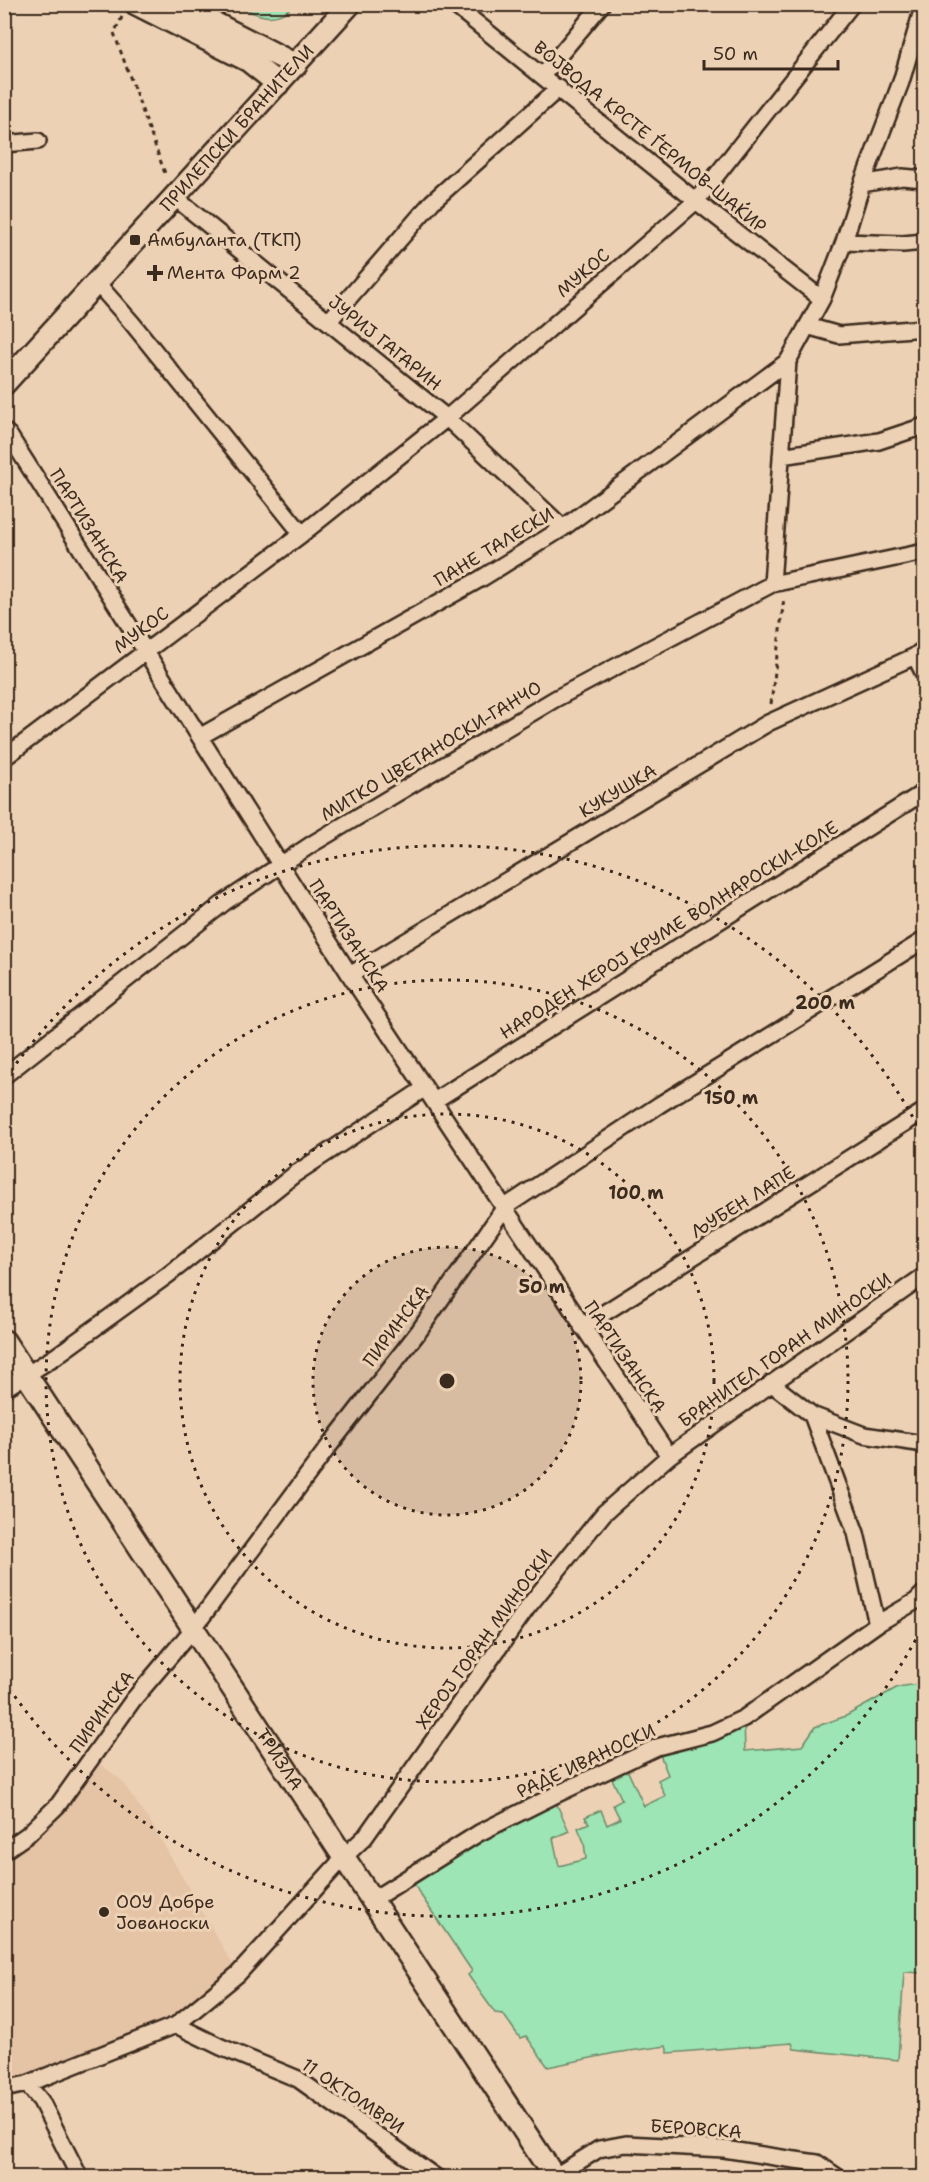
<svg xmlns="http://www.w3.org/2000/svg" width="929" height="2182" viewBox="0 0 929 2182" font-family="'Shantell Sans',sans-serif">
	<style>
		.built { fill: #e5c3a5 }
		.green { fill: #9de5b4; stroke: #6c8869; stroke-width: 1.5 }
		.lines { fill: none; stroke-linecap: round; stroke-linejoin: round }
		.street-casing { stroke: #3b2a1e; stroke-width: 20 }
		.secondary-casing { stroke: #3b2a1e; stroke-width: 26 }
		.path { stroke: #3b2a1e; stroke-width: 3; stroke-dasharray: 4.5 4.5; stroke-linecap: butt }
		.street { stroke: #edd1b4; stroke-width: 15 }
		.secondary { stroke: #edd1b4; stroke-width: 21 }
		.ring { fill: none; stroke: #3b2a1e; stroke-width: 3; stroke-dasharray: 3 6 }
		.poi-dot { fill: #3b2a1e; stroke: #edd1b4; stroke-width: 2 }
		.labels { text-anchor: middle; stroke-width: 6; stroke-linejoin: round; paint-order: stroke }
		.street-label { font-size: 18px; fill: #3b2a1e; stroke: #edd1b4 }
		.poi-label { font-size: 18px; fill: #3b2a1e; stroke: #edd1b4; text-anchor: start }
		.centre { fill: #3b2a1e; stroke: #edd1b4; stroke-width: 3 }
		.ring-label { font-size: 18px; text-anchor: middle; font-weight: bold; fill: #3b2a1e; stroke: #edd1b4; stroke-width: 6; stroke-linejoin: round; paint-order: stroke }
	</style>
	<rect width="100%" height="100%" fill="#edd1b4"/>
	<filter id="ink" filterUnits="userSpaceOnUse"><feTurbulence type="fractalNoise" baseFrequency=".0167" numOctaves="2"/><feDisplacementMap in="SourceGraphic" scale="12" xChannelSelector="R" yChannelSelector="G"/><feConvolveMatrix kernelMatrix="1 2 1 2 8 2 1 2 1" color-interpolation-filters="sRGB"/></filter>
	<g filter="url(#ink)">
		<path class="built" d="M 92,1758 L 121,1780 L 153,1826 L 238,1974 L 176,2025 L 5,2089 L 4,1851 L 27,1835 Z"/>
		<path class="green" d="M 238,5 L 293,5 C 277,24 256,16 238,5 Z
			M 924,1683 L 924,1973 L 904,1972 L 898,2060 L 794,2049 L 792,2043 L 668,2053 L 666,2046 L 615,2053 L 548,2067 L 526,2036 L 520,2038 L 503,2014 L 495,2013 L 468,1975 L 472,1971 L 418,1891 L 410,1875 L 553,1796 L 569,1831 L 553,1838 L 559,1866 L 586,1859 L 584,1842 L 578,1828 L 589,1823 L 585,1817 L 601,1810 L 607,1825 L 620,1819 L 613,1805 L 622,1800 L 608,1770 L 624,1763 L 644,1806 L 665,1796 L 658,1780 L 668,1775 L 657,1747 L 744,1718 L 745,1751 L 802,1746 L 815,1727 L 846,1716 L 898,1687 Z"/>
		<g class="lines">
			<defs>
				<path id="street" d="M 453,4 L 696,201 L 822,299
					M 542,76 L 602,4
					M 4,144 L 38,141
					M 862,184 L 902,177 L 924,179
					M 174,197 L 447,418 L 563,528
					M 844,242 L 903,244 L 924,242
					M 96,282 L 132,323 L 302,534
					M 329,321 L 432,202 L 559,88
					M 807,326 L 839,335 L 924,328
					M 4,431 L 9,435 L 350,975 L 669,1456
					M 781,456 L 879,441 L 924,426
					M 772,584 L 788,361 L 822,299 L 844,242 L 862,184 L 901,82 L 924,4
					M 915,656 L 924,674
					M 201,736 L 482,578 L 563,528 L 788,361
					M 4,758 L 302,534 L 447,418 L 696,201 L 852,4
					M 350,975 L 768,723 L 915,656 L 924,649
					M 4,1076 L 225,902 L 312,844 L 555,699 L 772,584 L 924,552
					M 434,1101 L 924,792
					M 582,1327 L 924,1111
					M 771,1383 L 812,1415 L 864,1435 L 924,1444
					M 4,1389 L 56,1356 L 168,1275 L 295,1174 L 425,1088
					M 812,1415 L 856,1533 L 877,1624
					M 4,1851 L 27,1835 L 58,1805 L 133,1700 L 193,1629 L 326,1450 L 419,1331 L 505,1207 L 659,1105 L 924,940
					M 372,1900 L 479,1833 L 553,1796 L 657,1747 L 712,1733 L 744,1718 L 877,1624 L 916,1601 L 924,1593
					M 176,2025 L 221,2047 L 298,2079 L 437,2178
					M 27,2084 L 41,2101 L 80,2178
					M 4,2089 L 27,2084 L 176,2025 L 238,1974 L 345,1856 L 365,1837 L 527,1608 L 604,1513 L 669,1456 L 924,1276
					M 554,2177 L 599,2149 L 626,2144 L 724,2149 L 788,2159 L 817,2163 L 839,2178"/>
				<g id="secondary">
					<path d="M 136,4 L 249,61 L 278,84"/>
					<path d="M 177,4 L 296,65"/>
					<path id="s1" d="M 4,384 L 350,4"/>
					<path id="s2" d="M 4,1341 L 555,2178"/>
				</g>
			</defs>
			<use href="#street" class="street-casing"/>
			<use href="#secondary" class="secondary-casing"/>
			<path class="path" d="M 122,17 L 114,33 L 166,176
				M 771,704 L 784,598"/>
			<use href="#street" class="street"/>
			<use href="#secondary" class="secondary"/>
		</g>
	</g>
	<circle cx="447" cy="1381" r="134" fill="#3b2a1e" fill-opacity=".12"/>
	<g class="ring">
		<circle cx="447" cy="1381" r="134"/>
		<circle cx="447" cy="1381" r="267"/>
		<circle cx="447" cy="1381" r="401"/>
		<path d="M924 1624A535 535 0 0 1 6 1684M6 1078A535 535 0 0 1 924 1138"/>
	</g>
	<g class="poi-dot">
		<rect x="129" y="234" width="12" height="12" rx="3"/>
		<path d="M152 264h6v6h6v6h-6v6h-6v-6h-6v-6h6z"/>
		<circle cx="104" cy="1912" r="6"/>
	</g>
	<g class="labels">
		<g class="street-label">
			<text dy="6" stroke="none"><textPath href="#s1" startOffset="346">ПРИЛЕПСКИ БРАНИТЕЛИ</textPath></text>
			<text transform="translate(650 137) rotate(39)" y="6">ВОЈВОДА КРСТЕ ЃЕРМОВ-ШАЌИР</text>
			<text transform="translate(583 273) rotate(-41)" y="6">МУКОС</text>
			<text transform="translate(385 343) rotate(39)" y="6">ЈУРИЈ ГАГАРИН</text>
			<text transform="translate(89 526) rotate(58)" y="6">ПАРТИЗАНСКА</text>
			<text transform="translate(494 547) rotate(-31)" y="6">ПАНЕ ТАЛЕСКИ</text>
			<text transform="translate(141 630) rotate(-37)" y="6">МУКОС</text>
			<text transform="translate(431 751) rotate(-31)" y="6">МИТКО ЦВЕТАНОСКИ-ГАНЧО</text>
			<text transform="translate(618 791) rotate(-31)" y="6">КУКУШКА</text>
			<text transform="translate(669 930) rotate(-32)" y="6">НАРОДЕН ХЕРОЈ КРУМЕ ВОЛНАРОСКИ-КОЛЕ</text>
			<text transform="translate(349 936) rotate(57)" y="6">ПАРТИЗАНСКА</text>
			<text transform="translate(743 1202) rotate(-32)" y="6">ЉУБЕН ЛАПЕ</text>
			<text transform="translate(396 1326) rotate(-53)" y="6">ПИРИНСКА</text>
			<text transform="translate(785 1350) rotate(-35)" y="6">БРАНИТЕЛ ГОРАН МИНОСКИ</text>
			<text transform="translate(625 1357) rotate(56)" y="6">ПАРТИЗАНСКА</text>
			<text transform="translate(484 1639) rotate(-54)" y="6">ХЕРОЈ ГОРАН МИНОСКИ</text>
			<text transform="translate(102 1712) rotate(-54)" y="6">ПИРИНСКА</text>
			<text dy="6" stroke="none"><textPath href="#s2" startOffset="501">ТРИЗЛА</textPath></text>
			<text transform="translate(586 1761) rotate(-25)" y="6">РАДЕ ИВАНОСКИ</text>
			<text transform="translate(353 2096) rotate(34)" y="6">11 ОКТОМВРИ</text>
			<text transform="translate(696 2129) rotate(4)" y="6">БЕРОВСКА</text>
		</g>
		<g class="poi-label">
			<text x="147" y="246">Амбуланта (ТКП)</text>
			<text x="167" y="279">Мента Фарм 2</text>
			<text x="116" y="1908">ООУ Добре<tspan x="116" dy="21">Јованоски</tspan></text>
		</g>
	</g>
	<circle cx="447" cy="1381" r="9" class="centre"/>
	<g class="ring-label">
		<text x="825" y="1009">200 m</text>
		<text x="731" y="1104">150 m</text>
		<text x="636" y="1199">100 m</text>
		<text x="542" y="1293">50 m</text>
	</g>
	<rect width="929" height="2182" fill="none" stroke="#edd1b4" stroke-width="24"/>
	<rect x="12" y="12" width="905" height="2158" fill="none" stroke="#3b2a1e" stroke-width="2" filter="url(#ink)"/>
	<path d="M704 60v9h134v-9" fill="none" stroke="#3b2a1e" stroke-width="3"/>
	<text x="713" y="60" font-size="18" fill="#3b2a1e" stroke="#edd1b4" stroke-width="4.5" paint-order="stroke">50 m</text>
</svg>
